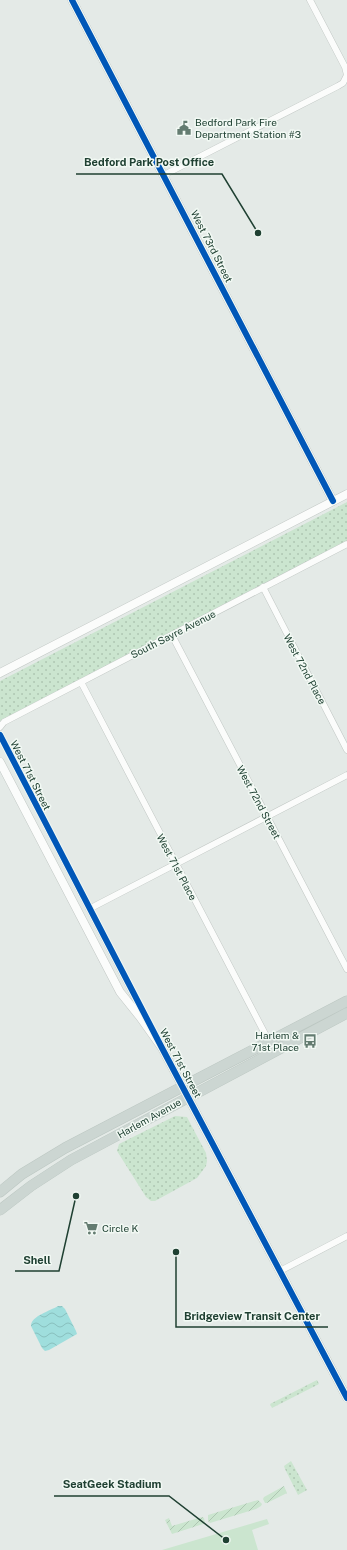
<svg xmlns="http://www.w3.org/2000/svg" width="347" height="1550" viewBox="0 0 347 1550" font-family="'Public Sans',sans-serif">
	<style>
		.grass { fill: url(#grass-dots) }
		.garden { fill: url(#garden-furrows) }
		.pitch { fill: #cbe5cf }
		.water { fill: url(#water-waves) }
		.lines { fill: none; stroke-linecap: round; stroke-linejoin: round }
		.minor-casing { stroke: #c1c7c4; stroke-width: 7 }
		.tertiary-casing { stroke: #c1c7c4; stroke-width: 9 }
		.primary-casing { stroke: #bcc7c2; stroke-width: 11 }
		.minor { stroke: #fbfcfb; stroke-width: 6 }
		.tertiary { stroke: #fbfcfb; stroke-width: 8 }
		.primary { stroke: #ccd6d2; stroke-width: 10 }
		.cycleway-casing { stroke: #f2f9f4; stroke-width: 8 }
		.cycleway { stroke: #0057b8; stroke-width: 6 }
		.labels { text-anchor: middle; stroke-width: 3; stroke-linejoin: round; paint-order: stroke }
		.poi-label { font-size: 10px; fill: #1f4032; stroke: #f2f9f4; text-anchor: start }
		.street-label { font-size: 10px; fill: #1f4032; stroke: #f2f9f4 }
		.leader { fill: none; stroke: #1f4032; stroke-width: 1.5 }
		.callout-dot { fill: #1f4032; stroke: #f2f9f4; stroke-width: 1.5 }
		.callout-label { font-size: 11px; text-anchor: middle; font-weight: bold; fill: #1f4032; stroke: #f2f9f4; stroke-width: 3; stroke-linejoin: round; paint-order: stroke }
	</style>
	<defs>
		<pattern id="grass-dots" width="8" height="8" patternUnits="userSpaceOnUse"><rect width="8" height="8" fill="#cbe5cf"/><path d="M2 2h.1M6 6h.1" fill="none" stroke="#aec6b2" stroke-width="1.8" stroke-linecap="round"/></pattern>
		<pattern id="garden-furrows" width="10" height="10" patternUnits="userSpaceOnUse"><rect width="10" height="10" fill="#cbe5cf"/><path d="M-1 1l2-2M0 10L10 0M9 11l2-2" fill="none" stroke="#aec6b2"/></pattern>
		<pattern id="water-waves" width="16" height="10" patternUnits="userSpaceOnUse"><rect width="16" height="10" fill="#9fdedd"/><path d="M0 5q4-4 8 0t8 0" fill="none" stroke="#88c0be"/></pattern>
	</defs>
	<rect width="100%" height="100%" fill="#e4eae7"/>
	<path class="grass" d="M 347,502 L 347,541 L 0,721 L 0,681 Z
		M 175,1116 L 187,1117 L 188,1119 L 206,1153 L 207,1161 L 206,1166 L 197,1178 L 155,1201 L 151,1201 L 146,1197 L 117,1151 L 119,1144 Z
		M 317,1380 L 319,1384 L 272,1408 L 270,1404 Z
		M 291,1461 L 307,1490 L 298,1495 L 285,1469 L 284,1466 Z"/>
	<path class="garden" d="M 284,1486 L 287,1493 L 267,1503 L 265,1503 L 263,1499 L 264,1497 Z
		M 258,1500 L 262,1504 L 261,1506 L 256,1509 L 210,1523 L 208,1521 L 208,1515 Z
		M 202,1517 L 204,1518 L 205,1523 L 203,1524 L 172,1534 L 165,1520 L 169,1518 L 172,1526 Z"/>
	<path class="pitch" d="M 267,1519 L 269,1524 L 252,1530 L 258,1550 L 162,1550 Z"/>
	<path class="water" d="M 58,1306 L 62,1306 L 65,1309 L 76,1331 L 77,1334 L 49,1350 L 45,1351 L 42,1348 L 31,1326 C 31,1316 50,1311 58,1306 Z"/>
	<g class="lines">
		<defs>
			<path id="minor" d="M 310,0 L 345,67 L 347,75
				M 164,175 L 338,86 L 343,83 L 347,75
				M 263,587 L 347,750
				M 173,634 L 175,641 L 347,969
				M 81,682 L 274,1051
				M 0,727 L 4,722 L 347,544
				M 0,735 L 149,1025
				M 89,909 L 347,775
				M 280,1271 L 347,1236"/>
			<path id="tertiary" d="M 72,0 L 333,501
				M 0,673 L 347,494
				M 0,762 L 120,992 L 140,1017 L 162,1048 L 347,1398"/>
			<path id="primary" d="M 0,1192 L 22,1174 L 65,1148 L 347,1001
				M 0,1210 L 31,1186 L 71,1160 L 347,1013"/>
		</defs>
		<use href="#minor" class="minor-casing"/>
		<use href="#tertiary" class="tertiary-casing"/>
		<use href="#primary" class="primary-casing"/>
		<use href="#minor" class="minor"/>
		<use href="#tertiary" class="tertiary"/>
		<use href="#primary" class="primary"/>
		<defs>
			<path id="cycleway" d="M 72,0 L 333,501
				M 0,735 L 162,1048 L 347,1398"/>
		</defs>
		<use href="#cycleway" class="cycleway-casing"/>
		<use href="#cycleway" class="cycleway"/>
	</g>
	<defs>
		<symbol id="civic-bare" viewBox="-9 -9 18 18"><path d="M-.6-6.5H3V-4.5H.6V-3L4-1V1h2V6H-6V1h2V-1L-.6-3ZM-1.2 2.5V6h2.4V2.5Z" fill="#647c71" stroke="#f2f9f4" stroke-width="2.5" paint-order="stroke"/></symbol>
		<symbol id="bus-bare" viewBox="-9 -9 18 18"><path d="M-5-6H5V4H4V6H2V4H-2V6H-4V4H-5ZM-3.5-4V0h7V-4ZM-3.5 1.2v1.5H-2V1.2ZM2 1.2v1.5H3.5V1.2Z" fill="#647c71" stroke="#f2f9f4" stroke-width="2.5" paint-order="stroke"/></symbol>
		<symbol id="supermarket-bare" viewBox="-9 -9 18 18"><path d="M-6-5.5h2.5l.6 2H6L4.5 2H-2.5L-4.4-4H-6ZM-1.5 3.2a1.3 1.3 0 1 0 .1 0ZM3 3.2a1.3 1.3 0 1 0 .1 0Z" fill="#647c71" stroke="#f2f9f4" stroke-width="2.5" paint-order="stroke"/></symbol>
	</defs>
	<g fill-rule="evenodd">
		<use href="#civic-bare" x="174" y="118" width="20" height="20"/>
		<use href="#bus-bare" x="300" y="1031" width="20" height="20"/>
		<use href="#supermarket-bare" x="81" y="1218" width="20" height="20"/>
	</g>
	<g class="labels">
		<g class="poi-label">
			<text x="195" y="126">Bedford Park Fire<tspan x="195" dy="12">Department Station #3</tspan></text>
			<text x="299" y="1039" text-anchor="end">Harlem &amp;<tspan x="299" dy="12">71st Place</tspan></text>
			<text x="102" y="1232">Circle K</text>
		</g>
		<g class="street-label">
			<text transform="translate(212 246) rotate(63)" y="4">West 73rd Street</text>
			<text transform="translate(173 634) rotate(-27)" y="4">South Sayre Avenue</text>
			<text transform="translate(305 669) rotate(62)" y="4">West 72nd Place</text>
			<text transform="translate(31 775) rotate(63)" y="4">West 71st Street</text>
			<text transform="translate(259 802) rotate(62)" y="4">West 72nd Street</text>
			<text transform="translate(177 867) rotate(62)" y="4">West 71st Place</text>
			<text transform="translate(181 1063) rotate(62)" y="4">West 71st Street</text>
			<text transform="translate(149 1118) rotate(-29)" y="4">Harlem Avenue</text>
		</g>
	</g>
	<path class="leader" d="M258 233L222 174H76M76 1196L59 1271H15M176 1252L176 1327H328M226 1540L169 1496H54"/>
	<g class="callout-dot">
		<circle cx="258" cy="233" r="4"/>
		<circle cx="76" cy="1196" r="4"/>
		<circle cx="176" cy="1252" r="4"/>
		<circle cx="226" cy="1540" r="4"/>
	</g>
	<g class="callout-label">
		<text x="149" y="166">Bedford Park Post Office</text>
		<text x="37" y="1264">Shell</text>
		<text x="252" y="1320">Bridgeview Transit Center</text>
		<text x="112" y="1488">SeatGeek Stadium</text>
	</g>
</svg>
